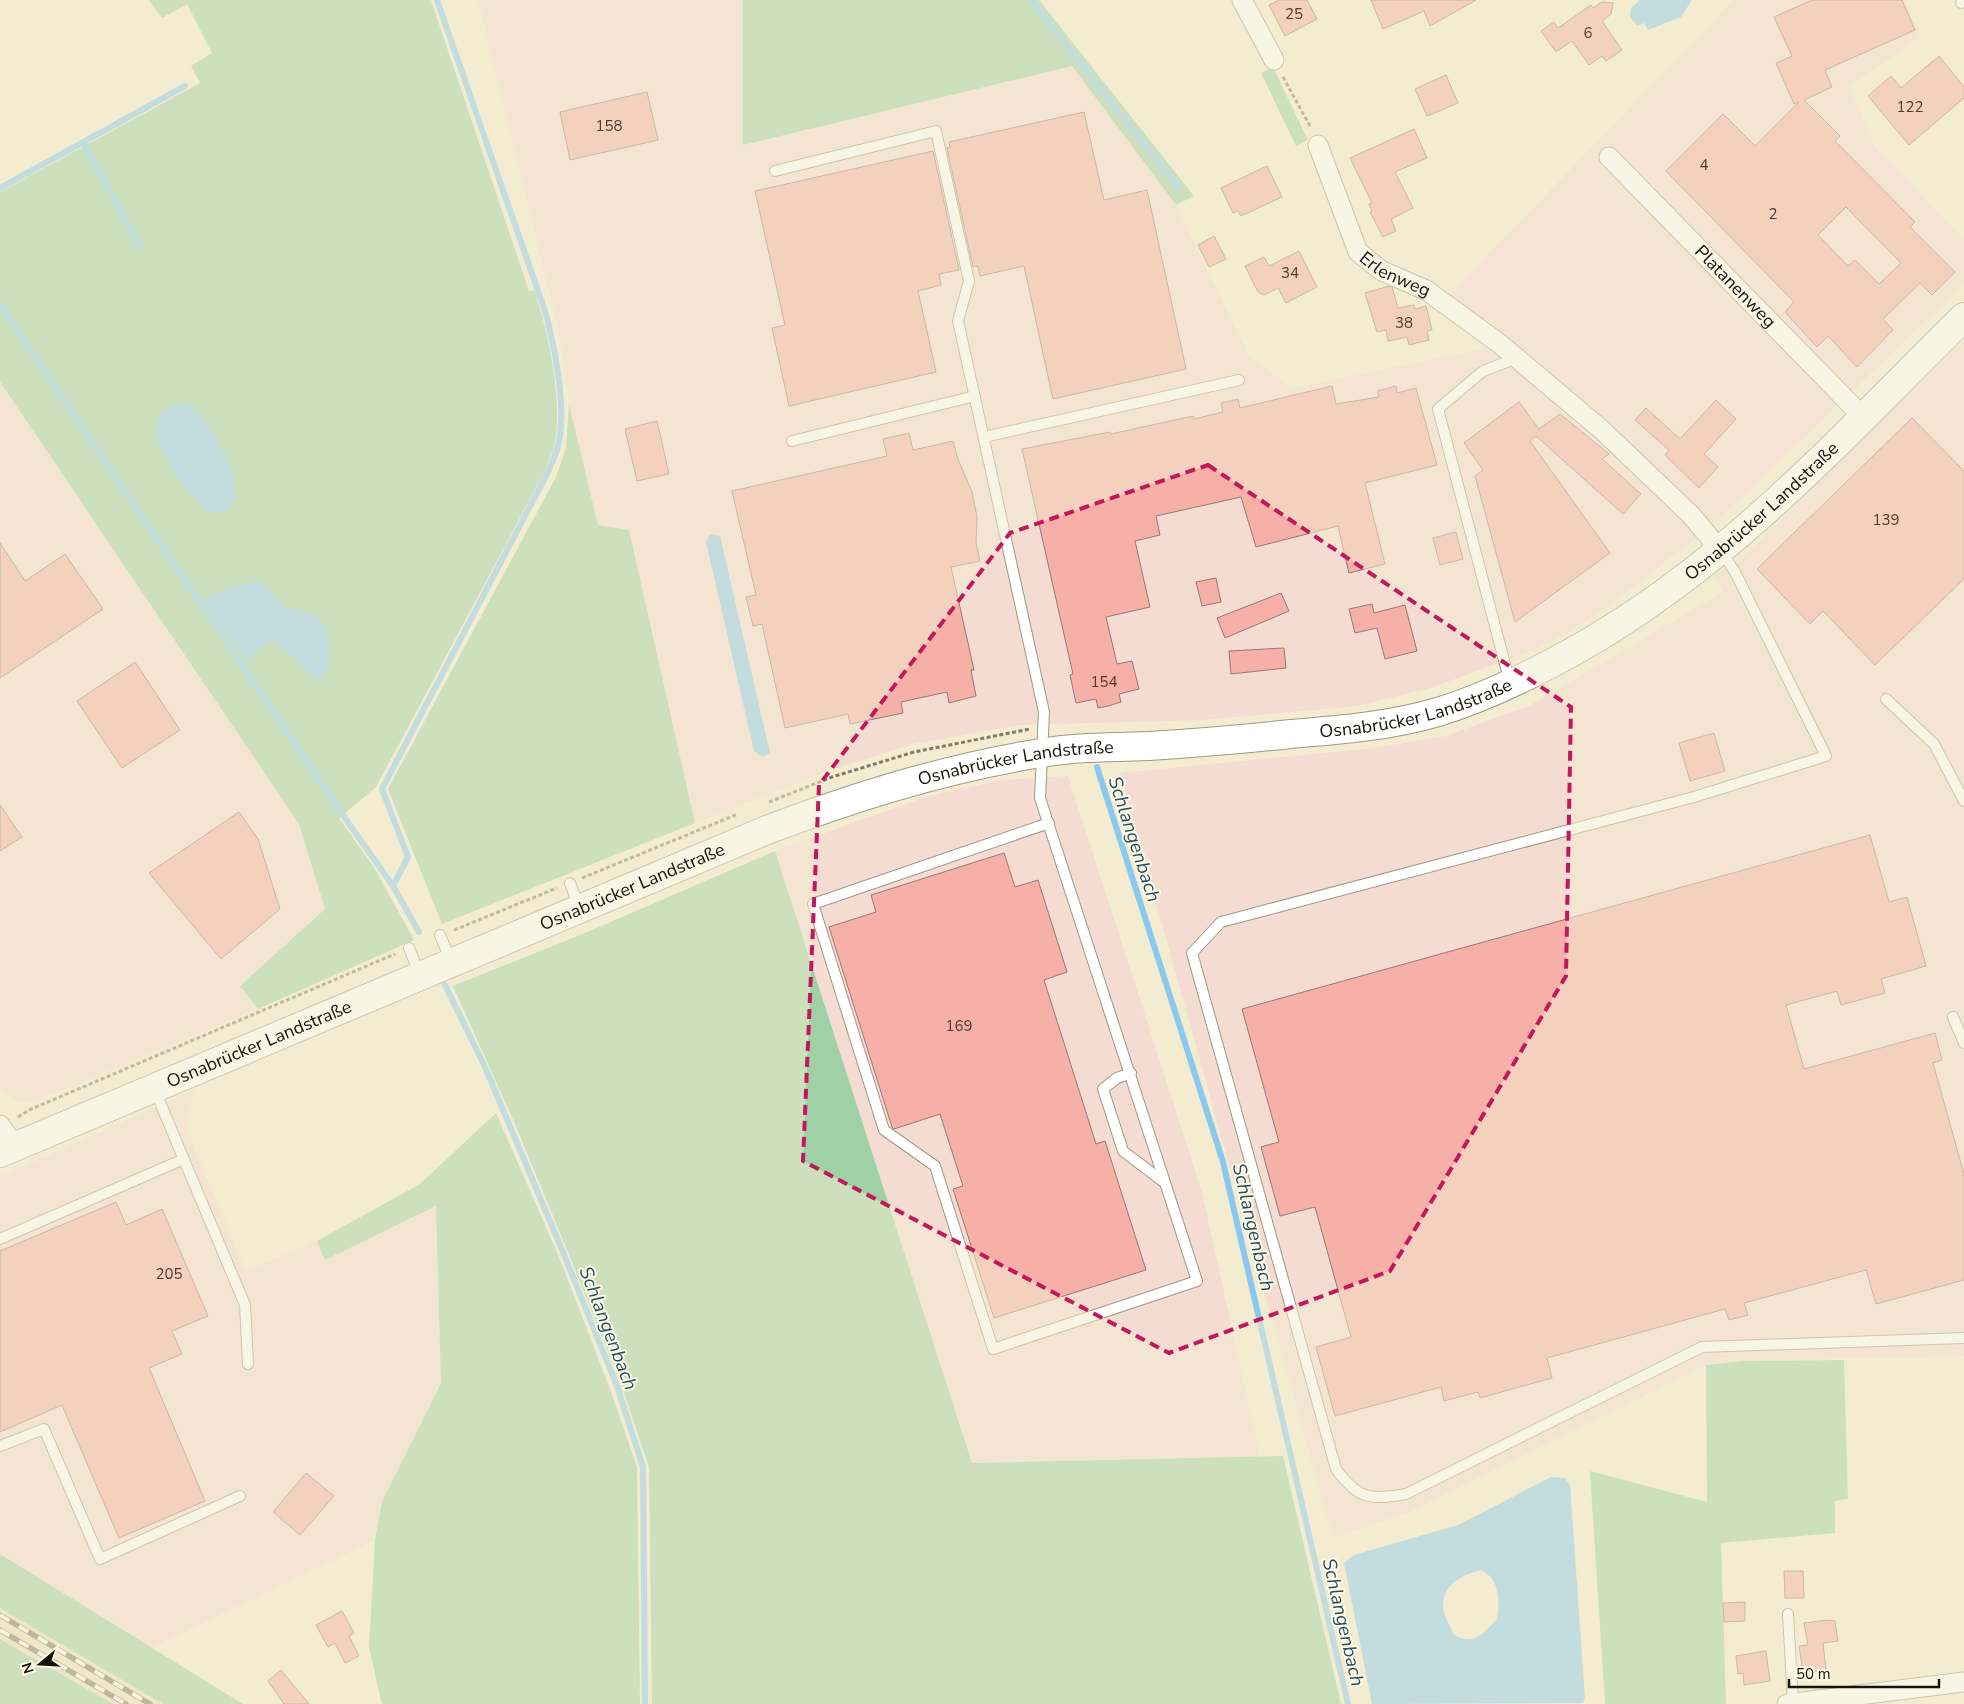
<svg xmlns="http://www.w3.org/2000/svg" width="1964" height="1704" viewBox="0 0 1964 1704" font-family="'Nunito Sans',sans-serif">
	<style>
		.built { fill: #eae1be }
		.industrial { fill: #f4dcd2 }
		.green { fill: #9fd0a6 }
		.water { fill: #89c8ef; fill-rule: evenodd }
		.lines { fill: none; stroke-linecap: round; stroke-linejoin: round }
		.stream { stroke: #89c8ef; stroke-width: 6 }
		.building { fill: #f7b0a8; stroke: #967976; fill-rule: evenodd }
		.lane-casing { stroke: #a0987f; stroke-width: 12 }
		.street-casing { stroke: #a0987f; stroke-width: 21 }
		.secondary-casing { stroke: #a0987f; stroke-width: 30 }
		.path { stroke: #817c6a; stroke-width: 3; stroke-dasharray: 4 2.5; stroke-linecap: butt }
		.lane { stroke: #fff; stroke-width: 10 }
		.street { stroke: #fff; stroke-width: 19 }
		.secondary { stroke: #fff; stroke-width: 28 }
		.rail-casing { stroke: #7a7563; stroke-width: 5.5 }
		.rail { stroke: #fff9e3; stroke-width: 4; stroke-dasharray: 11; stroke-linecap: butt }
		.marked { fill: none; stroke: #c2185b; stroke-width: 4; stroke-dasharray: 10 6; stroke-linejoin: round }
		.labels { text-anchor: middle; stroke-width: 4; stroke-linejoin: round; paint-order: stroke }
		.number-label { font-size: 15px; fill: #4e3a32 }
		.street-label { font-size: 18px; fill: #16130a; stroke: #fff9e3 }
		.water-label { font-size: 19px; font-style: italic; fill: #1e4e69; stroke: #fff9e3 }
	</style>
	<rect width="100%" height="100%" fill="#f3ecd0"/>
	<path class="built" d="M 0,1607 L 163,1704 L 113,1704 L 0,1639 Z"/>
	<path class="industrial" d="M 478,0 L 743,0 L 744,145 L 1072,66 L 1176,205 L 1250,358 L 1293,388 L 1492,347 L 1448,296 L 1734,0 L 1905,0 L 1921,36 L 1849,87 L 1874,146 L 1964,239 L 1964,284 L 1718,520 L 1626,593 L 1572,631 L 1524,654 L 1430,688 L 1357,706 L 1203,720 L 1019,725 L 913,744 L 830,770 L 695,823 L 629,530 L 598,525 L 569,404 L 562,346 Z
		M 1964,340 L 1964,1356 L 1744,1361 L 1706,1365 L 1409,1512 L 1333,1538 L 1120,773 L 1374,748 L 1446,736 L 1529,706 L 1723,592 L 1714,575 L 1747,553 Z
		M 0,383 L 299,824 L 325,909 L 240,986 L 258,1009 L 33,1102 L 19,1102 L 0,1088 Z
		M 1068,776 L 1202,1192 L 1260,1457 L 972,1463 L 775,851 L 925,797 L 1000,780 Z
		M 196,1089 L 189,1110 L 187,1129 L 246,1271 L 317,1241 L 325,1260 L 436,1205 L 441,1383 L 382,1502 L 375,1540 L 151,1648 L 0,1554 L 0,1177 Z"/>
	<path class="green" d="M 149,0 L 431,0 L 529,291 L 534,290 C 548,329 564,405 554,446 C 552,454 548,463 545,471 L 376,787 L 339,818 L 375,869 L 414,940 L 258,1009 L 240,986 L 325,909 L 299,824 L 0,382 L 0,192 L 200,83 L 191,66 L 212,53 L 187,4 L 162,18 Z
		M 743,0 L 1039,0 L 1194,196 L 1176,205 L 1072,66 L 743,145 Z
		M 1273,67 L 1308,140 L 1296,146 L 1261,73 Z
		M 569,404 L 598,525 L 629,530 L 695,823 L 442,924 L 388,789 L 556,477 L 566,447 Z
		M 775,851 L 972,1463 L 1283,1456 L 1341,1704 L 652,1704 L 649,1467 L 621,1384 L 567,1250 L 515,1124 L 453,986 L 585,933 Z
		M 496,1113 L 559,1257 L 610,1389 L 637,1467 L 640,1704 L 383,1704 L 381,1701 L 369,1646 L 375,1540 L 382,1502 L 441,1383 L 436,1206 L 325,1260 L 317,1241 L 420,1184 Z
		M 1844,1360 L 1848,1499 L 1835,1501 L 1835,1533 L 1721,1543 L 1726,1704 L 1605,1704 L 1590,1471 L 1707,1502 L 1706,1365 L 1744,1361 Z
		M 0,1554 L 243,1704 L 163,1704 L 0,1608 Z
		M 0,1639 L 113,1704 L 0,1704 Z"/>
	<path class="water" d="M 1640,0 L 1692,0 L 1681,17 L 1648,30 L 1644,23 L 1637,26 L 1630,17 L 1631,8 Z
		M 178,403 L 192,405 L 210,428 L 231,467 L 236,498 L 226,512 L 211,512 L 201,507 L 174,473 L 156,438 L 160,413 Z
		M 710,534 L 720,536 L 770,753 L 762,757 L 754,751 L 706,542 Z
		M 261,582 L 287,608 L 316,615 L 328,633 L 329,666 L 321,680 L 312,677 L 298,661 L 275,642 L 266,643 L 247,661 L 203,601 C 220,589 241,583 261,582 Z
		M 1551,1477 L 1565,1478 L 1570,1485 L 1585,1698 L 1583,1703 L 1372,1704 L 1344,1563 L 1354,1555 L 1458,1525 ZM 1481,1570 C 1500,1579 1500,1601 1497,1619 C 1483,1634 1473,1647 1453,1634 C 1452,1627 1447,1622 1445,1616 C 1437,1589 1457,1576 1481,1570 Z"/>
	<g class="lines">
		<path class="stream" d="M 1031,0 L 1178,187
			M 83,142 L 139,245
			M 0,188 L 185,86
			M 0,305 L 347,821 L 393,886 L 419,932
			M 1097,767 L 1223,1162 L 1348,1704
			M 393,886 L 408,857 L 382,789 L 548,472 C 551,464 556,455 558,446 C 567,410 555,350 546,314 L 437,0
			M 445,985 L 485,1067 L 563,1252 L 617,1386 L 643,1467 L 645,1704"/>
	</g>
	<path class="building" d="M 1279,0 L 1307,0 L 1317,19 L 1285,36 L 1269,5 Z
		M 1371,0 L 1476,0 L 1430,26 L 1424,11 L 1383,29 Z
		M 1812,0 L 1902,0 L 1915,30 L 1825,70 L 1832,87 L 1804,100 L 1840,136 L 1835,141 L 1915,222 L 1910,227 L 1955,272 L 1932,295 L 1920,283 L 1883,319 L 1893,330 L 1857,367 L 1828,336 L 1817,347 L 1785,312 L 1794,302 L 1666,171 L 1723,114 L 1755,146 L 1799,102 L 1794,104 L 1776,63 L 1792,56 L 1774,17 ZM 1846,207 L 1901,263 L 1879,284 L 1855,260 L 1848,266 L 1818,235 Z
		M 1602,2 L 1613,3 L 1611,14 L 1602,21 L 1622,50 L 1606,61 L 1602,56 L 1589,65 L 1572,41 L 1556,52 L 1541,31 L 1554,22 L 1558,28 L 1591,5 L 1593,8 Z
		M 1939,56 L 1964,87 L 1964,98 L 1909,145 L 1868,96 L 1891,76 L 1901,88 Z
		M 1446,75 L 1458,103 L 1427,116 L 1415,89 Z
		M 647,92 L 658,140 L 570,160 L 560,112 Z
		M 1084,112 L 1104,200 L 1147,190 L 1186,369 L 1053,399 L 1024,266 L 980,276 L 978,266 L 973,267 L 947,148 L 950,147 L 949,142 Z
		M 1414,129 L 1427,158 L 1395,172 L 1413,208 L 1391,219 L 1396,231 L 1383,237 L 1370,212 L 1372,211 L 1369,204 L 1372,203 L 1350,158 Z
		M 933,151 L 959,270 L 939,274 L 941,285 L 918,291 L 936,372 L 789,406 L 772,328 L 785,325 L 755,191 Z
		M 1267,166 L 1282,197 L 1241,216 L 1238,211 L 1233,213 L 1221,188 Z
		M 1214,236 L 1226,259 L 1209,267 L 1198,245 Z
		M 1299,251 L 1317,287 L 1286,303 L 1278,288 L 1264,295 L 1258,292 L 1245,266 L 1264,257 L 1269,266 Z
		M 1389,286 L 1392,287 L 1398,308 L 1414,305 L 1415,309 L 1426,306 L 1432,330 L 1427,331 L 1429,340 L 1409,345 L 1407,337 L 1388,341 L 1386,330 L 1377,332 L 1365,293 Z
		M 1332,386 L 1336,404 L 1379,397 L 1377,391 L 1396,386 L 1397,393 L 1416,388 L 1437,465 L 1365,483 L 1385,564 L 1349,573 L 1338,526 L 1256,547 L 1241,497 L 1156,516 L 1160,535 L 1135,541 L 1150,607 L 1106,617 L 1117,664 L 1132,661 L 1139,689 L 1119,694 L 1121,702 L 1108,706 L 1098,708 L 1096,699 L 1076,703 L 1070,675 L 1073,674 L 1022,449 L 1110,432 L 1111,434 L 1193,416 L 1194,419 L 1223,412 L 1221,403 L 1238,399 L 1240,408 Z
		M 1716,400 L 1736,419 L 1704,454 L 1718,467 L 1699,488 L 1665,455 L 1669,450 L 1635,420 L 1646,408 L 1680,439 Z
		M 1519,402 L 1539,429 L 1560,414 L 1609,454 L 1602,459 L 1641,494 L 1623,514 L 1536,436 L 1530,441 L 1610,553 L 1515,622 L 1475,476 L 1483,470 L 1464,443 Z
		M 1912,418 L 1964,471 L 1964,579 L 1875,665 L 1823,611 L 1810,624 L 1757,569 Z
		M 657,421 L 669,474 L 637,481 L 625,429 Z
		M 909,433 L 913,450 L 953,441 L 958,459 L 972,492 L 977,517 L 976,543 L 980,561 L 951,567 L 974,670 L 971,670 L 976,696 L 949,703 L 947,692 L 901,702 L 903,713 L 850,724 L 848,714 L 785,728 L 762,624 L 753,626 L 746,597 L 756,595 L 732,491 L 887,456 L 883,439 Z
		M 1456,532 L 1463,559 L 1440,565 L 1433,538 Z
		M 0,543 L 25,581 L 65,554 L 103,609 L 0,678 Z
		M 1216,578 L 1221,602 L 1202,606 L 1196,582 Z
		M 1281,593 L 1289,611 L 1225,638 L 1217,618 Z
		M 1372,604 L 1374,613 L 1405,605 L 1417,651 L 1385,659 L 1377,628 L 1355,633 L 1349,609 Z
		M 1284,648 L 1286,668 L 1231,674 L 1229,651 Z
		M 135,662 L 180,730 L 122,768 L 77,701 Z
		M 1714,733 L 1725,771 L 1690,781 L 1679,743 Z
		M 0,805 L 22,837 L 0,851 Z
		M 239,812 L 258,839 L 280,909 L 221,959 L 149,873 Z
		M 1870,835 L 1889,902 L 1907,897 L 1926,966 L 1881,979 L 1885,993 L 1841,1005 L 1837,991 L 1786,1005 L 1804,1069 L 1935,1033 L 1942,1060 L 1933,1063 L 1964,1174 L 1964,1280 L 1876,1304 L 1866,1270 L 1744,1303 L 1748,1315 L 1729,1320 L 1725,1309 L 1547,1358 L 1552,1378 L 1480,1398 L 1478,1392 L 1444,1401 L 1441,1387 L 1335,1416 L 1316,1347 L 1351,1337 L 1315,1207 L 1280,1216 L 1261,1147 L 1279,1142 L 1242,1009 Z
		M 1004,853 L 1015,887 L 1038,880 L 1067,972 L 1044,980 L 1096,1144 L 1105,1141 L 1146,1270 L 994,1318 L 953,1189 L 963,1186 L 940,1114 L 894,1129 L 892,1127 L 829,927 L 876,912 L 871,895 Z
		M 116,1202 L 126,1225 L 162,1209 L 208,1316 L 172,1331 L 182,1354 L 149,1368 L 205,1501 L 119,1538 L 62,1405 L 0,1432 L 0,1251 Z
		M 306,1473 L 334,1496 L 300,1535 L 273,1512 Z
		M 1784,1571 L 1803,1571 L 1804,1598 L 1785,1598 Z
		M 1745,1602 L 1745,1621 L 1724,1622 L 1723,1603 Z
		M 342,1611 L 354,1633 L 349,1636 L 359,1656 L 345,1663 L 335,1643 L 328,1647 L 316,1625 Z
		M 1827,1620 L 1835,1621 L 1838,1641 L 1823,1643 L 1826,1670 L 1803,1673 L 1799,1646 L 1808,1645 L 1804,1623 Z
		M 1766,1651 L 1770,1681 L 1744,1685 L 1743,1673 L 1738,1674 L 1736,1656 Z
		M 281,1670 L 285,1675 L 309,1704 L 284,1704 L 268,1681 Z"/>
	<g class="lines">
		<defs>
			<path id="lane" d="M 1961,3 L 1964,0
				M 775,171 L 936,131 L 969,281 L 958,321 L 1044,712 L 1040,798 L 1197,1281 L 993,1349 L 935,1166 L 884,1130 L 813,904 L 1049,823
				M 984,437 L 1239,380
				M 792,441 L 975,396
				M 1721,551 L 1735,572 L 1826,756 L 1694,797 L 1221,922 L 1192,953 L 1336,1469 C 1359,1500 1370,1500 1406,1494 L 1702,1347 L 1964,1338
				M 1510,683 L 1438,409 L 1483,371 L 1517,358
				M 1886,699 L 1934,744 L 1964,801
				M 570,883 L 579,907
				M 440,935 L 451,961
				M 409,948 L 420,975
				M 1953,1017 L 1964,1043
				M 1131,1073 L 1117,1078 L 1103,1089 L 1123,1151 L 1165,1183
				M 154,1088 L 245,1305 L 248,1364
				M 0,1239 L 184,1159
				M 0,1446 L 44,1429 L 100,1559 L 240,1496
				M 1788,1614 L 1793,1703"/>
			<g id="street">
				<path d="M 1242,0 L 1274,60"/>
				<path id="s1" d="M 1318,145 L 1358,252 L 1382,271 L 1426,290 L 1500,344 L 1602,430 L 1691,515 L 1721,551"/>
				<path id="s2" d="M 1609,157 L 1863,417"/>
				<path d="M 0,1125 L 15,1146"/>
				<path d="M 1787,1704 L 1964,1682"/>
			</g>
			<g id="secondary">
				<path id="s3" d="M 0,1153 L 767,830 C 856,796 946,768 1041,753 C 1076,747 1113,747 1149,746 C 1196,743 1244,739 1291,734 C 1340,730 1390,726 1438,712 C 1477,700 1514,683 1550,664 C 1715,579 1834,445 1964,317"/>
			</g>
		</defs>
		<use href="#lane" class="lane-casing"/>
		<use href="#street" class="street-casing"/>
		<use href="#secondary" class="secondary-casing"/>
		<path class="path" d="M 1283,77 L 1311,128
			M 769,802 L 832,777 L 914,752 L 1030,729
			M 582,878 L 738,814
			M 454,930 L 557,888
			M 18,1117 L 29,1110 L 395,954"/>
		<use href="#lane" class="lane"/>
		<use href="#street" class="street"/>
		<use href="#secondary" class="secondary"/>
		<defs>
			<path id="rail" d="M 0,1615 L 150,1704
				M 0,1630 L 126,1704"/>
		</defs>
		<use href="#rail" class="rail-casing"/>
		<use href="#rail" class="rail"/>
	</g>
	<path d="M0 0H1964V1704H0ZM 1208,465 L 1571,707 L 1566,976 L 1390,1271 L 1169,1353 L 803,1161 L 819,785 L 1010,533 Z" fill="#f3ecd0" fill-opacity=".55" fill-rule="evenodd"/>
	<path class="marked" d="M 1208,465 L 1571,707 L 1566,976 L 1390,1271 L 1169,1353 L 803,1161 L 819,785 L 1010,533 Z"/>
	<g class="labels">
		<g class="number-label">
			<text x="1294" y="19">25</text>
			<text x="1588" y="38">6</text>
			<text x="1910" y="112">122</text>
			<text x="609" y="131">158</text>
			<text x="1704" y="170">4</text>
			<text x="1773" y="219">2</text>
			<text x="1290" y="278">34</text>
			<text x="1404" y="328">38</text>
			<text x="1886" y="525">139</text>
			<text x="1104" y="687">154</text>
			<text x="959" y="1031">169</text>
			<text x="169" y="1279">205</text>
		</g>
		<g class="street-label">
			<text dy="6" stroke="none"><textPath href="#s1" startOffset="158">Erlenweg</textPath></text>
			<text dy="6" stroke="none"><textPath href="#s2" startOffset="181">Platanenweg</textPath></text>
			<text dy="6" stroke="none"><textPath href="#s3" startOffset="1901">Osnabrücker Landstraße</textPath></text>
			<text dy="6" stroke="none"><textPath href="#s3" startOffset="1496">Osnabrücker Landstraße</textPath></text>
			<text dy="6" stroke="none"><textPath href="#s3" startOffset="1091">Osnabrücker Landstraße</textPath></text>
			<text dy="6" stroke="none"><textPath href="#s3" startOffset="686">Osnabrücker Landstraße</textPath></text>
			<text dy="6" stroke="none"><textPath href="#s3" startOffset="281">Osnabrücker Landstraße</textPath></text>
		</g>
		<g class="water-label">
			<text transform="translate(1135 839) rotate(72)" y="7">Schlangenbach</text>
			<text transform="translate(1254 1227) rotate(77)" y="7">Schlangenbach</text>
			<text transform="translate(609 1328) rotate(69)" y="7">Schlangenbach</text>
			<text transform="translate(1344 1622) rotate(77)" y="7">Schlangenbach</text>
		</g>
	</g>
	<g transform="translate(40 1664) rotate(252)" stroke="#fff9e3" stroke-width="4" paint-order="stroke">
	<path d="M0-4L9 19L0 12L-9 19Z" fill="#16130a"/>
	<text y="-8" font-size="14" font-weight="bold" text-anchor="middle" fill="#16130a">N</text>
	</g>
	<path d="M1789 1679v8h150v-8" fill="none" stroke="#16130a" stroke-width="2.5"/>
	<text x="1796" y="1679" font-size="15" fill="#16130a" stroke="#fff9e3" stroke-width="4" paint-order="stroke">50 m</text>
</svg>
